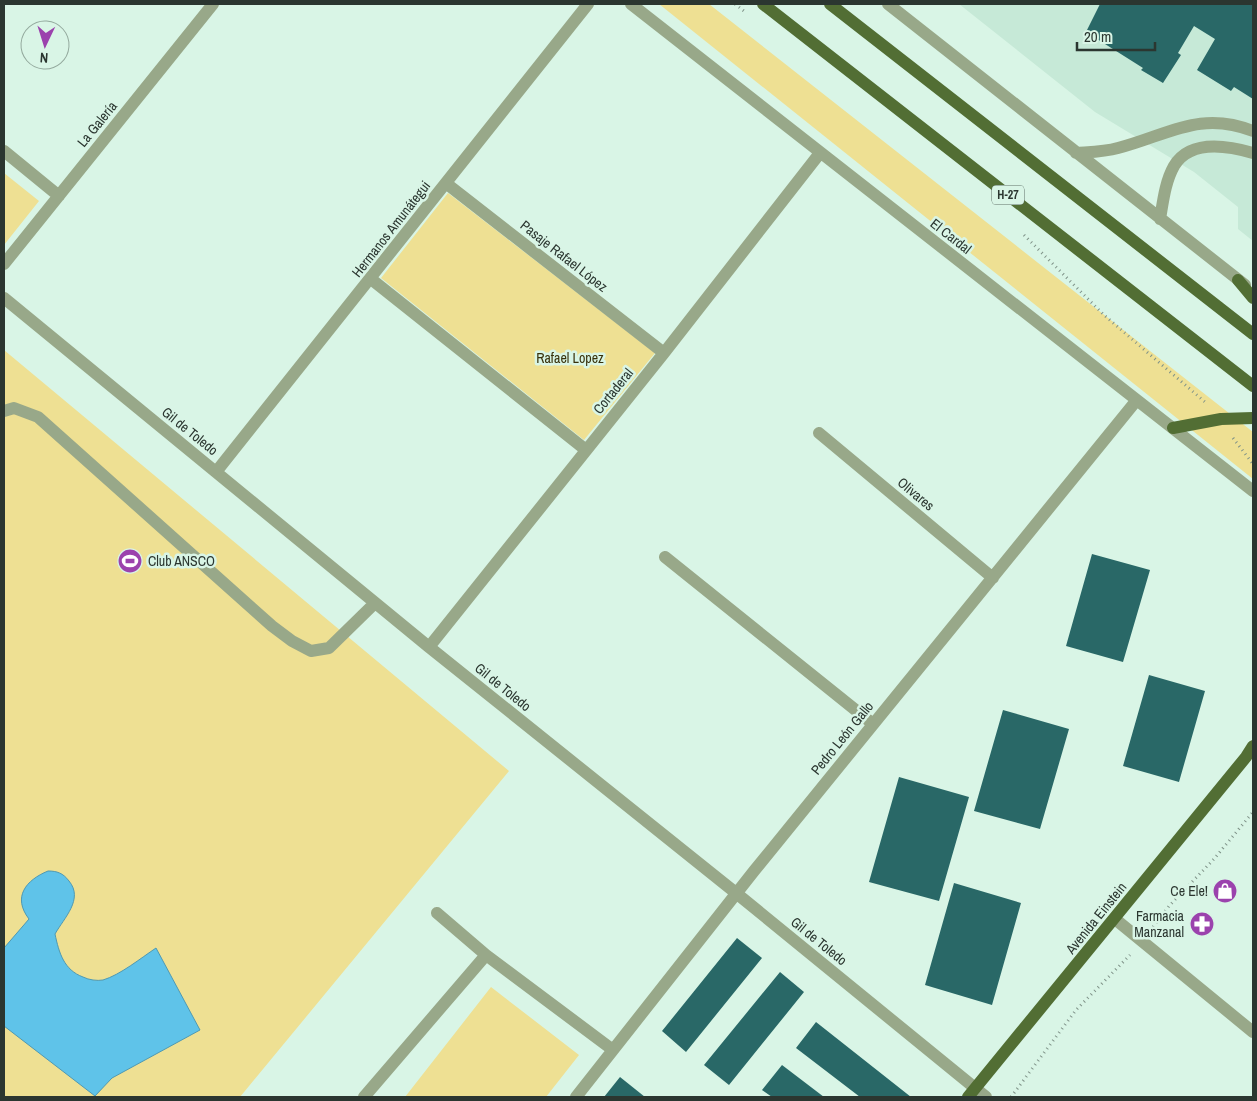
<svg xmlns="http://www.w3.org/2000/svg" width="1257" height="1101" viewBox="0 0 1257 1101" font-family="'Archivo Narrow',sans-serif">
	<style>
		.built { fill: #c6e9d7 }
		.green { fill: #eee093 }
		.water { fill: #5fc3e9; stroke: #4f99b2 }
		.building { fill: #296867 }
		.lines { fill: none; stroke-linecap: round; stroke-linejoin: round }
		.path { stroke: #7f9288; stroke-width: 3; stroke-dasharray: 1 4; stroke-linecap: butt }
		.minor { stroke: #98a889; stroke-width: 12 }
		.major { stroke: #526e34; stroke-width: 12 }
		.labels { text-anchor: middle; stroke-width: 5; stroke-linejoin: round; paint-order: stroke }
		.shield { fill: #d9f5e6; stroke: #5f6f67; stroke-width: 1 }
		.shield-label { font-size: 12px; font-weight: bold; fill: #2b3630 }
		.street-label { font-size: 14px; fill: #2b3630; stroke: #d9f5e6 }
		.park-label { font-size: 14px; fill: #38310b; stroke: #d9f5e6 }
		.poi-label { font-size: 14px; fill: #2b3630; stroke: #d9f5e6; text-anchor: end }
	</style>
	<rect width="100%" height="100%" fill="#d9f5e6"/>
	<path class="built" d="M 959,4 L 1253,4 L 1253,241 L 1238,229 L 1238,207 L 1194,172 L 1095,112 Z"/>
	<path class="green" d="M 659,4 L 709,4 L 1253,432 L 1253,479 Z
		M 4,173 L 39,201 L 4,245 Z
		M 448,193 L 655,353 L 584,440 L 381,278 Z
		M 4,350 L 509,771 L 240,1097 L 4,1097 Z
		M 491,987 L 579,1055 L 546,1097 L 405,1097 Z"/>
	<path class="water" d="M 48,871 C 57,871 63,873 69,881 C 84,899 64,918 55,934 C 59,953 64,970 83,977 C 89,980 97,981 103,980 C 120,975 141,958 156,948 L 200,1030 L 112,1078 L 95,1096 L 4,1026 L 4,948 L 29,919 C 12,897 26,880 48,871 Z"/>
	<path class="building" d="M 1100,4 L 1253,4 L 1253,99 L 1234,87 L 1231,91 L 1197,70 L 1215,39 L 1194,26 L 1178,53 L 1181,55 L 1163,83 L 1141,70 L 1143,68 L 1086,32 Z
		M 1092,554 L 1150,570 L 1123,662 L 1066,646 Z
		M 1149,675 L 1205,691 L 1179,782 L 1123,766 Z
		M 1003,710 L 1069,729 L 1040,829 L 974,811 Z
		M 899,777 L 969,797 L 939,901 L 869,882 Z
		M 954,883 L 1021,903 L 992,1005 L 925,985 Z
		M 737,938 L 762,958 L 686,1052 L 662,1031 Z
		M 780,972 L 804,992 L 729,1085 L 704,1065 Z
		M 816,1022 L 911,1097 L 860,1097 L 796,1048 Z
		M 782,1065 L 824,1097 L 772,1097 L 762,1090 Z
		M 620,1077 L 645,1097 L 604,1097 Z"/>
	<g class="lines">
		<path class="path" d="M 735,4 L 744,11
			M 1024,235 L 1104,315 L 1205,402
			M 1233,438 L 1253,464
			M 1153,927 L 1169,906 L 1214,859 L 1253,812
			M 1011,1097 L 1076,1010 L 1130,955"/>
		<path class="minor" d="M 631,4 L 1253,491
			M 888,4 L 1245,285
			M 4,151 L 59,196
			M 1076,153 C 1090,152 1104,152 1118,148 C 1168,135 1200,110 1253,131
			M 447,184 L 664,353
			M 1160,219 C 1163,202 1165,182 1174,166 C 1190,139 1229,146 1253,153
			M 4,264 L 213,4
			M 371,279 L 586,450
			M 4,298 L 429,647 L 736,893 L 986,1097
			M 4,411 L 14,408 L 38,417 L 272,626 L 292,641 L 311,651 L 329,648 L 375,603
			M 819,433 L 993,578
			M 216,472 L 588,4
			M 665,557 L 873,724
			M 429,647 L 664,353 L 820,153
			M 437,913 L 486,955 L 613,1050
			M 1115,919 L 1253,1032
			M 364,1097 L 486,955
			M 576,1097 L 754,871 L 1136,401"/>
		<path class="major" d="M 763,4 L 1253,386
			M 830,4 L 1253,334
			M 1238,280 L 1253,298
			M 1173,428 L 1221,419 L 1253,418
			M 968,1097 L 1246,757 L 1253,746"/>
	</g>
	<defs>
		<symbol id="stadium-disc" viewBox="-11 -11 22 22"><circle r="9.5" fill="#9b42ad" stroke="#d9f5e6"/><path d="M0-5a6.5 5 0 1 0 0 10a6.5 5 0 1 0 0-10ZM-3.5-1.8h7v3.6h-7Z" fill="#fff"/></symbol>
		<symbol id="shop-disc" viewBox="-11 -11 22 22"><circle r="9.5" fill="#9b42ad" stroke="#d9f5e6"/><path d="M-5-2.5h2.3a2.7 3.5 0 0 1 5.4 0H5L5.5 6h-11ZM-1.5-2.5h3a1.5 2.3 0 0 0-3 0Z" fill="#fff"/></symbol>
		<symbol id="pharmacy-disc" viewBox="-11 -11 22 22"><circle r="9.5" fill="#9b42ad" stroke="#d9f5e6"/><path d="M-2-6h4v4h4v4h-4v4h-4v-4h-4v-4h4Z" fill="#fff"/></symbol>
	</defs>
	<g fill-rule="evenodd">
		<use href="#stadium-disc" x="116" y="547" width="28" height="28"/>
		<use href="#shop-disc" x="1211" y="877" width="28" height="28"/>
		<use href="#pharmacy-disc" x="1188" y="910" width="28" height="28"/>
	</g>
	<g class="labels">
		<rect class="shield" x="992" y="185.5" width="32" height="19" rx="4"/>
		<g class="shield-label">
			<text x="1008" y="199">H-27</text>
		</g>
		<g class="street-label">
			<text transform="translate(97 124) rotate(-51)" y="5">La Galería</text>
			<text transform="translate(391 229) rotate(-52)" y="5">Hermanos Amunátegui</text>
			<text transform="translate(951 236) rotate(38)" y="5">El Cardal</text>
			<text transform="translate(564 256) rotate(38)" y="5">Pasaje Rafael López</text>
			<text transform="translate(613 391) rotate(-51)" y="5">Cortaderal</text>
			<text transform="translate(190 431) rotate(39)" y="5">Gil de Toledo</text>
			<text transform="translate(916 494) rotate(40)" y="5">Olivares</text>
			<text transform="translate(503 687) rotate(39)" y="5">Gil de Toledo</text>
			<text transform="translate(842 738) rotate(-51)" y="5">Pedro León Gallo</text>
			<text transform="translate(1096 918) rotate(-51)" y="5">Avenida Einstein</text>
			<text transform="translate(819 941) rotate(39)" y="5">Gil de Toledo</text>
		</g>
		<g class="park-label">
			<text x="570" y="363">Rafael Lopez</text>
		</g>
		<g class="poi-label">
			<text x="148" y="566" text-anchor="start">Club ANSCO</text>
			<text x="1208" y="896">Ce Ele!</text>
			<text x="1184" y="921">Farmacia<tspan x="1184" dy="16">Manzanal</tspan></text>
		</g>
	</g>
	<rect width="1257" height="1101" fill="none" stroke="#2b3630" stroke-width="10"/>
	<g transform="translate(45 45) rotate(184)"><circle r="24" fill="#d9f5e6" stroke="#93a99d"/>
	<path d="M0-4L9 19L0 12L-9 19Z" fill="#9b42ad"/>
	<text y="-8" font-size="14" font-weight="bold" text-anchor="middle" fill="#2b3630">N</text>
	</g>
	<path d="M1077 42v8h78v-8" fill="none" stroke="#2b3630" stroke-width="2.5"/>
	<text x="1084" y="42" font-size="15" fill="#2b3630" stroke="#d9f5e6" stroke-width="4" paint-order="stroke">20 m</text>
</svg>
